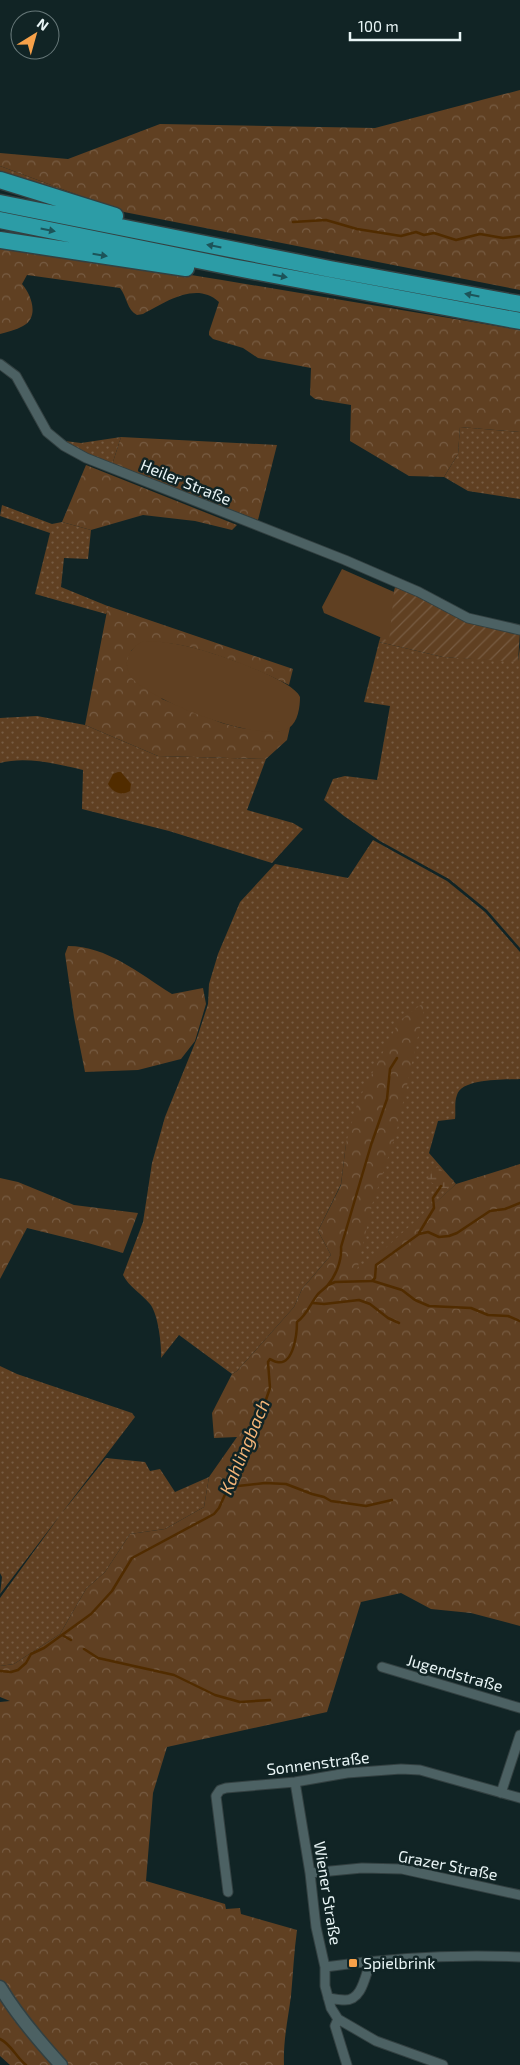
<svg xmlns="http://www.w3.org/2000/svg" width="520" height="2065" viewBox="0 0 520 2065" font-family="'Exo 2',sans-serif">
	<style>
		.grass { fill: url(#grass-dots) }
		.forest { fill: url(#forest-crowns) }
		.wetland { fill: url(#wetland-marsh) }
		.garden { fill: url(#garden-furrows) }
		.pitch { fill: #604022 }
		.water { fill: #512c00 }
		.lines { fill: none; stroke-linecap: round; stroke-linejoin: round }
		.stream { stroke: #512c00; stroke-width: 2.5 }
		.minor-casing { stroke: #334041; stroke-width: 11 }
		.secondary-casing { stroke: #334041; stroke-width: 15 }
		.motorway-casing { stroke: #334041; stroke-width: 19 }
		.minor { stroke: #4c6163; stroke-width: 9 }
		.secondary { stroke: #4c6163; stroke-width: 12 }
		.motorway { stroke: #2c9ca6; stroke-width: 16 }
		.oneway { fill: #1c5459 }
		.poi-dot { fill: #f7a149; stroke: #112425; stroke-width: 2 }
		.labels { text-anchor: middle; stroke-width: 5; stroke-linejoin: round; paint-order: stroke }
		.street-label { font-size: 16px; fill: #e9f5f6; stroke: #112425 }
		.poi-label { font-size: 16px; fill: #e9f5f6; stroke: #112425; text-anchor: start }
		.water-label { font-size: 18px; font-style: italic; fill: #f3b478; stroke: #112425 }
	</style>
	<defs>
		<pattern id="grass-dots" width="8" height="8" patternUnits="userSpaceOnUse" patternTransform="scale(1.25)"><rect width="8" height="8" fill="#604022"/><path d="M2 2h.1M6 6h.1" fill="none" stroke="#775c43" stroke-width="1.8" stroke-linecap="round"/></pattern>
		<pattern id="forest-crowns" width="20" height="18" patternUnits="userSpaceOnUse" patternTransform="scale(1.25)"><rect width="20" height="18" fill="#604022"/><path d="M2 6a3 3 0 1 1 6 0M12 15a3 3 0 1 1 6 0" fill="none" stroke="#775c43"/></pattern>
		<pattern id="wetland-marsh" width="20" height="14" patternUnits="userSpaceOnUse" patternTransform="scale(1.25)"><rect width="20" height="14" fill="#604022"/><path d="M1 5h8M5 5V1M11 12h8M15 12V8" fill="none" stroke="#775c43"/></pattern>
		<pattern id="garden-furrows" width="10" height="10" patternUnits="userSpaceOnUse" patternTransform="scale(1.25)"><rect width="10" height="10" fill="#604022"/><path d="M-1 1l2-2M0 10L10 0M9 11l2-2" fill="none" stroke="#775c43"/></pattern>
	</defs>
	<rect width="100%" height="100%" fill="#112425"/>
	<path class="grass" d="M 0,166 L 124,212 L 68,197 L 0,175 Z
		M 460,427 L 520,432 L 520,499 L 468,491 L 444,477 L 458,454 Z
		M 121,437 L 112,465 L 74,448 L 65,441 L 81,443 Z
		M 2,505 L 52,524 L 62,522 L 91,530 L 88,559 L 64,558 L 61,587 L 110,607 L 106,614 L 35,594 L 50,533 L 0,516 Z
		M 379,642 L 443,657 L 518,661 L 520,647 L 520,948 L 487,910 L 449,879 L 380,841 L 344,816 L 324,800 L 333,779 L 345,776 L 377,780 L 390,706 L 364,702 Z
		M 37,716 L 85,725 L 158,756 L 266,759 L 247,810 L 293,823 L 303,829 L 272,863 L 169,831 L 82,809 L 83,770 C 58,764 26,756 0,763 L 0,718 Z
		M 373,840 L 447,881 L 485,912 L 520,952 L 520,1079 C 505,1080 462,1078 457,1095 C 454,1102 456,1112 455,1119 L 438,1121 L 429,1153 L 456,1184 L 356,1277 L 333,1255 L 348,1182 L 346,1144 L 341,1184 L 318,1231 L 331,1255 L 302,1289 L 294,1307 L 237,1371 L 232,1374 L 179,1335 L 161,1358 C 162,1346 158,1313 150,1304 C 142,1294 129,1287 123,1275 L 143,1222 L 152,1163 L 165,1117 L 197,1038 L 208,1004 L 209,984 L 218,954 L 240,902 L 275,864 L 348,878 Z
		M 0,1366 L 17,1374 L 132,1413 L 135,1417 L 0,1594 L 2,1577 L 0,1573 Z
		M 106,1458 L 145,1462 L 150,1471 L 160,1469 L 175,1492 L 209,1477 L 204,1507 L 165,1529 L 130,1534 L 105,1572 L 86,1589 L 60,1634 L 14,1664 L 0,1666 L 0,1598 L 61,1514 Z"/>
	<path class="forest" d="M 520,90 L 520,290 L 124,212 L 0,166 L 0,153 L 68,159 L 160,124 L 375,128 Z
		M 0,244 L 173,272 L 178,276 L 191,275 L 222,280 L 520,330 L 520,432 L 460,427 L 458,454 L 444,477 L 409,476 L 350,441 L 351,405 L 315,399 L 310,395 L 311,368 L 258,358 L 243,348 L 213,339 L 209,335 L 209,332 L 219,302 C 196,281 166,302 143,314 L 137,315 C 127,310 127,297 120,288 L 27,275 L 22,284 C 31,294 40,317 23,326 C 16,330 7,332 0,334 Z
		M 121,437 L 277,445 L 258,520 L 112,465 Z
		M 86,465 L 237,525 L 232,530 L 195,521 L 143,515 L 91,530 L 62,522 Z
		M 108,606 L 293,669 L 289,685 C 261,671 155,623 131,651 L 162,699 L 222,723 L 241,728 L 271,731 L 290,727 L 287,740 L 266,759 L 158,756 L 85,725 Z
		M 68,946 C 107,946 140,974 172,994 L 203,988 L 206,1004 L 195,1041 L 181,1059 L 138,1070 L 85,1072 L 74,1017 L 65,954 Z
		M 426,1001 L 396,1134 L 372,1205 L 356,1275 L 456,1184 L 520,1164 L 520,1626 L 471,1613 L 431,1609 L 401,1593 L 361,1602 L 327,1712 L 167,1747 L 153,1793 L 146,1881 L 225,1904 L 226,1909 L 240,1908 L 241,1914 L 297,1930 C 294,1952 293,1974 291,1996 C 288,2019 283,2041 284,2065 L 10,2065 L 0,2056 L 0,1702 L 10,1701 L 0,1697 L 0,1666 L 14,1664 L 60,1634 L 86,1589 L 105,1572 L 130,1534 L 165,1529 L 204,1507 L 209,1477 L 237,1437 L 214,1438 L 212,1413 L 232,1374 L 237,1371 L 294,1307 L 302,1289 L 331,1255 L 318,1231 L 341,1185 L 346,1143 L 358,1101 L 399,1021 Z
		M 0,1178 L 18,1182 L 74,1205 L 138,1213 L 123,1253 L 88,1243 L 27,1228 L 0,1279 Z"/>
	<path class="wetland" d="M 438,1167 L 454,1181 L 445,1190 L 427,1180 L 432,1171 Z"/>
	<path class="garden" d="M 396,584 L 442,607 L 520,632 L 518,662 L 443,657 L 379,642 Z"/>
	<path class="pitch" d="M 342,569 L 394,592 L 389,641 L 324,613 L 322,607 Z
		M 144,641 C 159,641 173,643 186,646 C 207,650 294,679 300,697 C 300,707 298,722 289,728 C 261,745 152,701 132,678 C 121,664 129,647 144,641 Z"/>
	<path class="water" d="M 118,772 L 121,772 L 131,784 L 130,791 C 122,796 113,793 108,784 L 113,774 Z"/>
	<g class="lines">
		<path class="stream" d="M 293,222 L 326,220 L 357,229 L 401,236 L 416,232 L 424,235 L 434,233 L 456,240 L 480,234 L 503,238 L 520,236
			M 419,1233 L 434,1208 L 433,1198 L 441,1186
			M 373,1281 L 402,1290 L 415,1300 L 429,1306 L 471,1308 L 488,1315 L 508,1316 L 520,1321
			M 328,1285 L 335,1282 L 372,1281 L 375,1278 L 376,1265 L 419,1234 L 428,1232 L 439,1237 L 449,1236 L 457,1233 L 490,1211 L 505,1209 L 520,1203
			M 313,1303 L 324,1304 L 359,1300 L 370,1304 L 388,1318 L 399,1323
			M 229,1487 L 265,1483 L 286,1484 L 312,1494 L 324,1497 L 331,1501 L 366,1506 L 392,1500
			M 62,1635 L 71,1640
			M 84,1649 L 98,1658 L 174,1675 L 215,1695 L 240,1702 L 270,1700
			M 0,1671 L 11,1672 L 18,1670 L 26,1663 L 31,1654 L 44,1648 L 91,1614 L 112,1591 L 132,1558 L 214,1514 L 219,1508 L 261,1414 L 270,1388 L 268,1362 L 270,1359 C 272,1360 275,1362 277,1362 C 294,1366 297,1332 297,1322 C 307,1315 310,1304 318,1294 C 321,1291 324,1289 327,1286 C 336,1276 342,1260 341,1247 L 371,1145 L 387,1099 L 390,1069 L 397,1058
			M 0,2039 C 11,2044 16,2057 26,2065"/>
		<defs>
			<path id="minor" d="M 0,364 L 16,376 L 47,432 L 64,446 L 86,458 L 345,560 L 419,592 L 468,618 L 520,630
				M 382,1667 L 520,1708
				M 295,1782 L 310,1873 L 316,1927 L 325,1967 L 325,1986 L 331,2008 L 338,2019 L 376,2041 L 443,2065
				M 501,1793 L 520,1735
				M 310,1873 L 362,1868 L 402,1869 L 520,1895
				M 228,1892 L 216,1796 L 220,1790 L 226,1788 L 295,1782 L 347,1773 L 401,1769 L 420,1770 L 520,1798
				M 325,1967 C 389,1958 456,1954 520,1957
				M 328,1998 C 334,1999 340,2000 345,2000 C 363,2000 365,1974 371,1961
				M 338,2019 L 335,2026 L 347,2065"/>
			<path id="secondary" d="M 0,1987 C 17,2015 39,2041 61,2065"/>
			<path id="motorway" d="M 0,180 L 115,216
				M 0,203 L 330,269 L 520,304
				M 0,220 L 232,267 L 520,321
				M 0,240 L 186,268"/>
		</defs>
		<use href="#minor" class="minor-casing"/>
		<use href="#secondary" class="secondary-casing"/>
		<use href="#motorway" class="motorway-casing"/>
		<use href="#minor" class="minor"/>
		<use href="#secondary" class="secondary"/>
		<use href="#motorway" class="motorway"/>
	</g>
	<defs><path id="oneway-solid" d="M-6-.8H1V-3.2L6.5 0L1 3.2V.8H-6Z" transform="scale(1.25)"/></defs>
	<g class="oneway">
		<use href="#oneway-solid" transform="translate(48 230) rotate(11)"/>
		<use href="#oneway-solid" transform="translate(214 246) rotate(-169)"/>
		<use href="#oneway-solid" transform="translate(100 255) rotate(9)"/>
		<use href="#oneway-solid" transform="translate(280 276) rotate(11)"/>
		<use href="#oneway-solid" transform="translate(472 295) rotate(-169)"/>
	</g>
	<rect class="poi-dot" x="348" y="1958" width="10" height="10" rx="2.5"/>
	<g class="labels">
		<g class="street-label">
			<text transform="translate(186 482) rotate(22)" y="6">Heiler Straße</text>
			<text transform="translate(455 1673) rotate(16)" y="6">Jugendstraße</text>
			<text transform="translate(318 1763) rotate(-7)" y="6">Sonnenstraße</text>
			<text transform="translate(448 1865) rotate(11)" y="6">Grazer Straße</text>
			<text transform="translate(328 1893) rotate(81)" y="6">Wiener Straße</text>
		</g>
		<g class="poi-label">
			<text x="363" y="1969">Spielbrink</text>
		</g>
		<g class="water-label">
			<text transform="translate(245 1447) rotate(-67)" y="6">Kahlingbach</text>
		</g>
	</g>
	<g transform="translate(35 35) rotate(37)"><circle r="24" fill="#112425" stroke="#677879"/>
	<path d="M0-4L9 19L0 12L-9 19Z" fill="#f7a149"/>
	<text y="-8" font-size="14" font-weight="bold" text-anchor="middle" fill="#e9f5f6">N</text>
	</g>
	<path d="M350 32v8h110v-8" fill="none" stroke="#e9f5f6" stroke-width="2.5"/>
	<text x="358" y="32" font-size="15" fill="#e9f5f6" stroke="#112425" stroke-width="4" paint-order="stroke">100 m</text>
</svg>
